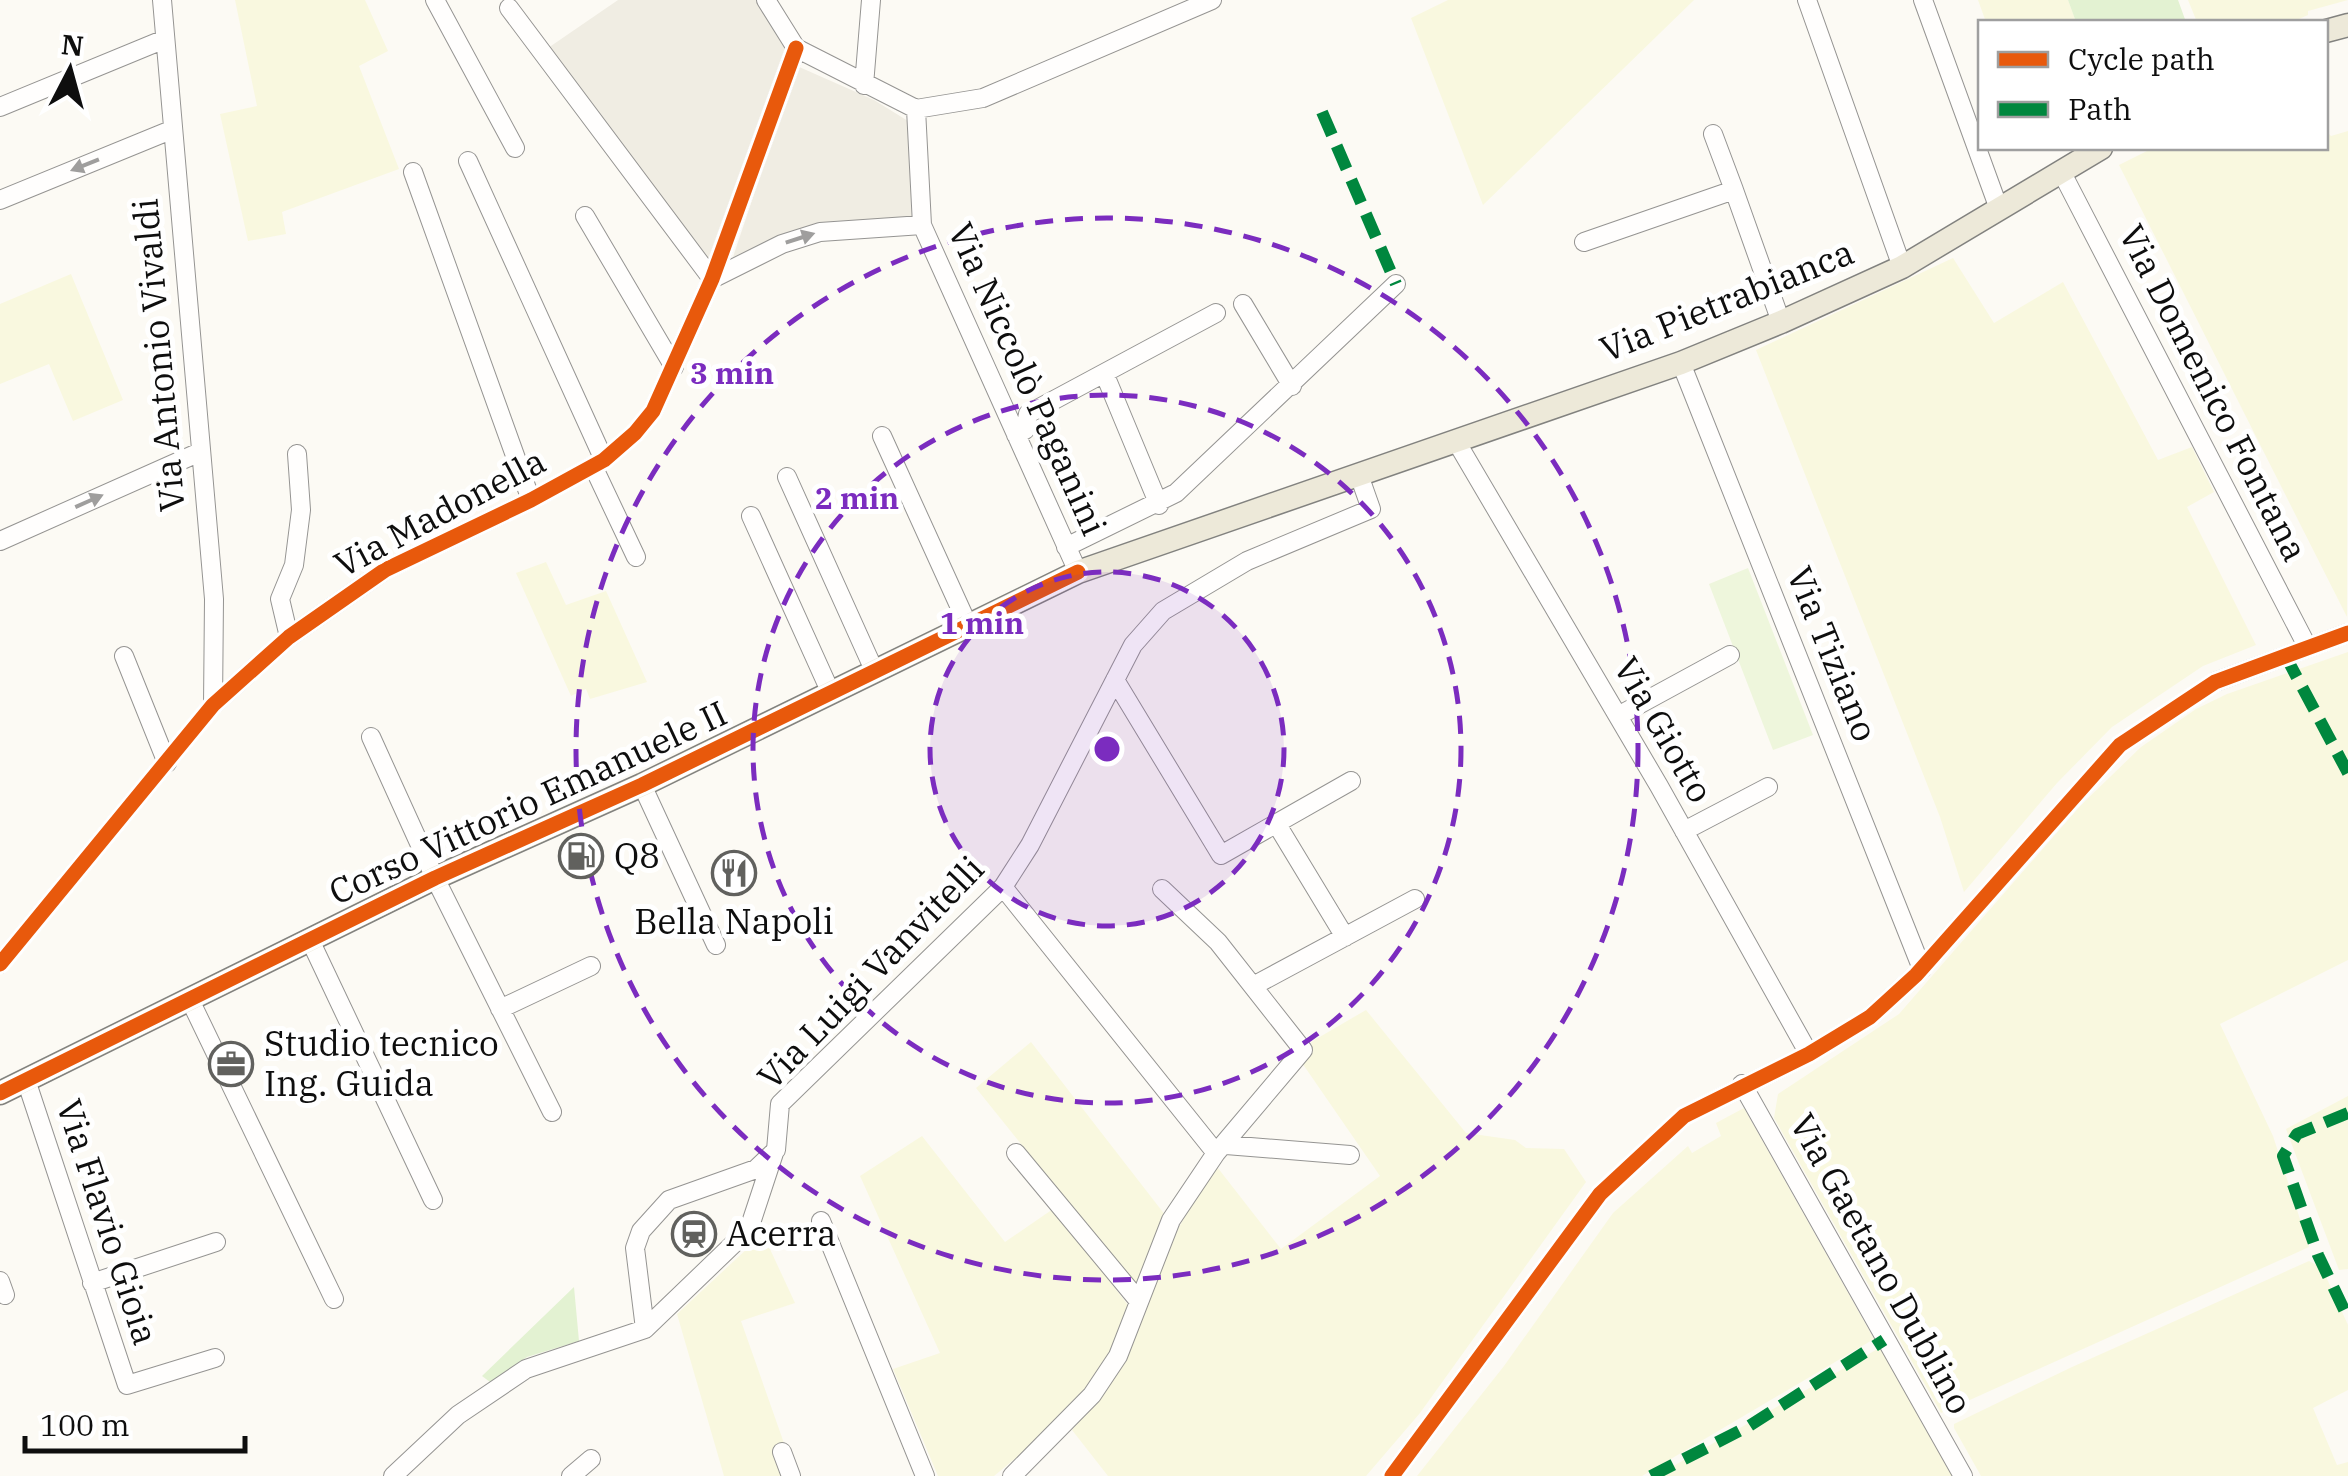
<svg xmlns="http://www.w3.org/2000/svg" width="2348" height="1476" viewBox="0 0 2348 1476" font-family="'IBM Plex Serif',serif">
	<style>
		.farmland { fill: #f9f8df }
		.green { fill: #e3f2d2 }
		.pitch { fill: #eef6dc }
		.plaza { fill: #f0ede3 }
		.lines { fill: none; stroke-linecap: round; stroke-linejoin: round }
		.minor-casing { stroke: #959492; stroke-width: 20 }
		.major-casing { stroke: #82827f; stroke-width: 25 }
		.minor { stroke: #fffefd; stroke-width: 18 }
		.major { stroke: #ede9d9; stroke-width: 22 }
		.quiet { stroke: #00873e; stroke-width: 12; stroke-dasharray: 25 12; stroke-linecap: butt }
		.cycleway-casing { stroke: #fff; stroke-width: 21 }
		.cycleway { stroke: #e8590c; stroke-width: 15 }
		.oneway { fill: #9f9e9d }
		.ring { fill: none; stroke: #7b2cbf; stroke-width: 5; stroke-dasharray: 18 12 }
		.labels { text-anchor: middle; stroke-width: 10; stroke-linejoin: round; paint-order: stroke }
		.street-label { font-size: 35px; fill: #0e0e0e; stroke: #fff }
		.poi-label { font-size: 35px; fill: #0e0e0e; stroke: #fff; text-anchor: start }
		.centre { fill: #7b2cbf; stroke: #fff; stroke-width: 5 }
		.ring-label { font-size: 30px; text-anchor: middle; font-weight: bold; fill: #7b2cbf; stroke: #fff; stroke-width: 10; stroke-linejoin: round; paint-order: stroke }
	</style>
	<rect width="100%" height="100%" fill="#fcfaf4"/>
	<path class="farmland" d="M 235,0 L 365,0 L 388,51 L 359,66 L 399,169 L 282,212 L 286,234 L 248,241 L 220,114 L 257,106 Z
		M 1448,0 L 1694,0 L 1483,205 L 1411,18 Z
		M 1978,0 L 2068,0 L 2076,22 L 1986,22 Z
		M 2188,0 L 2348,0 L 2308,11 L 2308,15 L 2292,22 L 2197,22 Z
		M 2326,131 L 2331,136 L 2348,131 L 2347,617 L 2119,165 L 2153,148 L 2326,148 Z
		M 1953,258 L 1994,323 L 2063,282 L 2158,460 L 2192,447 L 2214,492 L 2187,507 L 2256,645 L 2203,666 L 2112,727 L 2057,783 L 1964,892 L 1940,817 L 1756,350 Z
		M 71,274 L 123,400 L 73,421 L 49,364 L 0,384 L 0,304 Z
		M 546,562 L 566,605 L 606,591 L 647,682 L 590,699 L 586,689 L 571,696 L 516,573 Z
		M 2348,652 L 2348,960 L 2220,1024 L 2273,1136 L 2309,1247 L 1941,1413 L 1774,1118 L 1778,1094 L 1899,1014 L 2080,806 L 2141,747 L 2196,709 L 2227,694 Z
		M 1366,1010 L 1466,1133 L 1515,1140 L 1526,1148 L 1564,1149 L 1586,1182 L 1420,1413 L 1366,1476 L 1108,1476 L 1072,1430 L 1099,1396 L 1136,1333 L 1178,1229 L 1214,1163 L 1281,1249 L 1380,1176 L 1300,1060 L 1313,1052 L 1311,1042 Z
		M 1031,1042 L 1169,1220 L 1136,1287 L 976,1088 Z
		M 2348,1096 L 2348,1269 L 2339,1270 L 2286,1129 Z
		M 1744,1108 L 1874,1339 L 1642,1476 L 1417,1476 L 1504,1366 L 1613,1213 L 1688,1146 L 1692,1153 L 1721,1136 L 1716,1123 Z
		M 922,1136 L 1005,1242 L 1053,1209 L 1128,1305 L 1120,1335 L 1100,1375 L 1063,1419 L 994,1476 L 938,1476 L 893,1369 L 940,1353 L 860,1176 Z
		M 763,1234 L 795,1303 L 741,1321 L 785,1446 L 783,1476 L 724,1476 L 677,1314 Z
		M 2309,1261 L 2322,1268 L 2348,1325 L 2348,1390 L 2313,1408 L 2337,1465 L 2348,1462 L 2348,1476 L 1981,1476 L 1954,1428 L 1954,1424 L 2072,1367 Z
		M 1881,1347 L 1954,1476 L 1656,1476 Z"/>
	<path class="green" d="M 2068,0 L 2178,0 L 2186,22 L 2076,22 Z
		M 574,1287 L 579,1341 L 527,1357 L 490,1382 L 482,1376 Z"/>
	<path class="pitch" d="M 1748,568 L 1813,735 L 1773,750 L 1709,584 Z"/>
	<path class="plaza" d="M 618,0 L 757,0 L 788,49 L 710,263 L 548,48 Z
		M 797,66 L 874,100 L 908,121 L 912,216 L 907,221 L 733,257 Z"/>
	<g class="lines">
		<defs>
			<path id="minor" d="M 162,0 L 214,599 L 213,705
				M 435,0 L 515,148
				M 766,0 L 796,48 L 916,109
				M 1807,0 L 1902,267
				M 1923,0 L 1999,209
				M 509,8 L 712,279
				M 864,85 L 871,0
				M 0,107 L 165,39
				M 916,109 L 922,225 L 1078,572
				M 916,109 L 983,98 L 1212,0
				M 1713,134 L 1734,190
				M 468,161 L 604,460
				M 2061,171 L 2307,646
				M 413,172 L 531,500
				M 0,200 L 171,130
				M 585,216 L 674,367
				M 1584,242 L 1734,190 L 1781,322
				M 712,279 L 782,244 L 820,232 L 922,225
				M 1243,304 L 1292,386
				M 1681,363 L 1922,969
				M 1105,375 L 1159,505
				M 1016,435 L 1025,430 L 1028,414 L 1216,313
				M 882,436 L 967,623
				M 1456,441 L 1659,786 L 1809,1054
				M 593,466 L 636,557
				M 787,477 L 874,670
				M 751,516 L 830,691
				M 0,541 L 200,452
				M 1066,547 L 1176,493 L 1396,284
				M 289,637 L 280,599 L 294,565 L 301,510 L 297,454
				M 124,656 L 167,763
				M 1115,680 L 1221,855 L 1351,781
				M 1618,716 L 1730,655
				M 371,737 L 435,878 L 552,1112
				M 642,785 L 716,945
				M 1276,823 L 1345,937
				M 1684,831 L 1768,787
				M 1003,887 L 1216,1153
				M 310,940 L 433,1200
				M 0,964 L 213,705 L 289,637 L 385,570 L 531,500 L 604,460 L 635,433 L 653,411 L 712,279 L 796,48
				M 1255,985 L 1415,899
				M 190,1000 L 334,1299
				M 500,1009 L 591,966
				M 26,1080 L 127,1385 L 215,1358
				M 1742,1084 L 1963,1476
				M 1226,1145 L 1350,1155
				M 1016,1153 L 1138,1300
				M 821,1221 L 925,1476
				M 0,1281 L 5,1295
				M 92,1283 L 216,1242
				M 645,1329 L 635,1248 L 641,1231 L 669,1200 L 756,1169 L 776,1150 L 780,1104 L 1003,887 L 1030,845 L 1133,645 L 1163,611 L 1247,561 L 1371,509 L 1359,475
				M 782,1452 L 791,1476
				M 393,1476 L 458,1415 L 526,1369 L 645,1329 L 749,1229 L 775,1150
				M 571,1476 L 591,1459
				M 1012,1476 L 1092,1395 L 1118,1356 L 1171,1220 L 1216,1153 L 1303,1050 L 1218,942 L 1162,889
				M 1392,1476 L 1600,1194 L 1684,1116 L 1809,1054 L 1870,1017 L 1916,975 L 2120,745 L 2215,682 L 2348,633"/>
			<path id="major" d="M 2326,31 L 2348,25
				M 0,1093 L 435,878 L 642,785 L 1078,572 L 1681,363 L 1781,322 L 1902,267 L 2101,148"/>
		</defs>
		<use href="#minor" class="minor-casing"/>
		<use href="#major" class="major-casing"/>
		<use href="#minor" class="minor"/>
		<use href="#major" class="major"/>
		<path class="quiet" d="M 1322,112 L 1396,284
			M 2285,655 L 2348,773
			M 2348,1113 L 2297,1134 L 2283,1156 L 2318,1255 L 2348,1318
			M 1651,1476 L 1749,1426 L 1884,1340"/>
		<defs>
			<path id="cycleway" d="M 0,964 L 213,705 L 289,637 L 385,570 L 531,500 L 604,460 L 635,433 L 653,411 L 712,279 L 796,48
				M 0,1093 L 435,878 L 642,785 L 1078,572
				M 1392,1476 L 1600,1194 L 1684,1116 L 1809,1054 L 1870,1017 L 1916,975 L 2120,745 L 2215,682 L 2348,633"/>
		</defs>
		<use href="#cycleway" class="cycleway-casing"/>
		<use href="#cycleway" class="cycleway"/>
	</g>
	<defs><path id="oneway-solid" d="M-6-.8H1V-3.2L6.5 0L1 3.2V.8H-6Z" transform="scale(2.5)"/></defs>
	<g class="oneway">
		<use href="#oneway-solid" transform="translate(85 165) rotate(158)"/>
		<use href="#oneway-solid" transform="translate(800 238) rotate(-18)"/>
		<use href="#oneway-solid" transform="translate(89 501) rotate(-24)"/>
	</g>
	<circle cx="1107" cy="749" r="177" fill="#7b2cbf" fill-opacity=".12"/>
	<g class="ring">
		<circle cx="1107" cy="749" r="177"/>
		<circle cx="1107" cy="749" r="354"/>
		<circle cx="1107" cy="749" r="531"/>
	</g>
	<defs>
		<symbol id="fuel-ring" viewBox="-11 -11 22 22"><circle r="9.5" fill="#fff" stroke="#61615e" stroke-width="1.5"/><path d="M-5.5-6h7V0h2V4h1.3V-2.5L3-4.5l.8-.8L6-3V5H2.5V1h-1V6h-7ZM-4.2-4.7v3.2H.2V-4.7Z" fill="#61615e"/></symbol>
		<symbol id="restaurant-ring" viewBox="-11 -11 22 22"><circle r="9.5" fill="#fff" stroke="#61615e" stroke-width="1.5"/><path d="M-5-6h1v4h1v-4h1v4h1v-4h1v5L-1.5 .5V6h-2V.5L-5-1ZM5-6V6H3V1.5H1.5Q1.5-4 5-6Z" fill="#61615e"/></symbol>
		<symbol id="office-ring" viewBox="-11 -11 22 22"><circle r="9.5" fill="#fff" stroke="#61615e" stroke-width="1.5"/><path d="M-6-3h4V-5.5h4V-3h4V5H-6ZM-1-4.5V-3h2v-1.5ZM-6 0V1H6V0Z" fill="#61615e"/></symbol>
		<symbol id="station-ring" viewBox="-11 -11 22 22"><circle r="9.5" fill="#fff" stroke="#61615e" stroke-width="1.5"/><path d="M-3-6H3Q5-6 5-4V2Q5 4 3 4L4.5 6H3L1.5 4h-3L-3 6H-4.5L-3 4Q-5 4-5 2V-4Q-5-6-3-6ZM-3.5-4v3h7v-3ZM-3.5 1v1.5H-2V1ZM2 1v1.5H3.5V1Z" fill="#61615e"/></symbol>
	</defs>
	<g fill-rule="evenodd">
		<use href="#fuel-ring" x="556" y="831" width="50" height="50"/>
		<use href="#restaurant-ring" x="709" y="848" width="50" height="50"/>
		<use href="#office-ring" x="206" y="1039" width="50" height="50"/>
		<use href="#station-ring" x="669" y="1209" width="50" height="50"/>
	</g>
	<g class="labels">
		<g class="street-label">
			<text transform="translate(1727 301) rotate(-22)" y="12">Via Pietrabianca</text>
			<text transform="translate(159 355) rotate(-95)" y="12">Via Antonio Vivaldi</text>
			<text transform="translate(1027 379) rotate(66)" y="12">Via Niccolò Paganini</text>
			<text transform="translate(2213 393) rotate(63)" y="12">Via Domenico Fontana</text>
			<text transform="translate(440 513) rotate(-28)" y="12">Via Madonella</text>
			<text transform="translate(1832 654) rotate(68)" y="12">Via Tiziano</text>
			<text transform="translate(1663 730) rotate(60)" y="12">Via Giotto</text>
			<text transform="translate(528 803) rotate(-25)" y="12">Corso Vittorio Emanuele II</text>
			<text transform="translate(871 973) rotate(-46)" y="12">Via Luigi Vanvitelli</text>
			<text transform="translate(107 1222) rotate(72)" y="12">Via Flavio Gioia</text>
			<text transform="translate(1881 1264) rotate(61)" y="12">Via Gaetano Dublino</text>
		</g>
		<g class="poi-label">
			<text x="614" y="868">Q8</text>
			<text x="734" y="934" text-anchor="middle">Bella Napoli</text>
			<text x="264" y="1056">Studio tecnico<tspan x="264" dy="40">Ing. Guida</tspan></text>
			<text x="726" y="1246">Acerra</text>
		</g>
	</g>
	<circle cx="1107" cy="749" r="15" class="centre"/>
	<g class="ring-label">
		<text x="732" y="384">3 min</text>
		<text x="857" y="509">2 min</text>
		<text x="982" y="634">1 min</text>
	</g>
	<rect x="1978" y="20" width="350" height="130" fill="#ffffff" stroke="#9f9f9f" stroke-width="2.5"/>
	<rect x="1998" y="52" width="50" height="15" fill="#e8590c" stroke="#9f9f9f" stroke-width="2.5"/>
	<text x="2068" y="70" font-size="30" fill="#0e0e0e">Cycle path</text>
	<rect x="1998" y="102" width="50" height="15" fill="#00873e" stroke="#9f9f9f" stroke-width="2.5"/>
	<text x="2068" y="120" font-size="30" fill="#0e0e0e">Path</text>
	<g transform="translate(70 70) rotate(6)" stroke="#ffffff" stroke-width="8" paint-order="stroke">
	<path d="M0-8L18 38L0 25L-18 38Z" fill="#0e0e0e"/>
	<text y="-15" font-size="28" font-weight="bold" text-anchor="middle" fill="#0e0e0e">N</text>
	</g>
	<path d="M25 1436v15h220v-15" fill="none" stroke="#0e0e0e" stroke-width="5"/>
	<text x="40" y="1436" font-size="30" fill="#0e0e0e" stroke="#ffffff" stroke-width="8" paint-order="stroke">100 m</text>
</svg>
